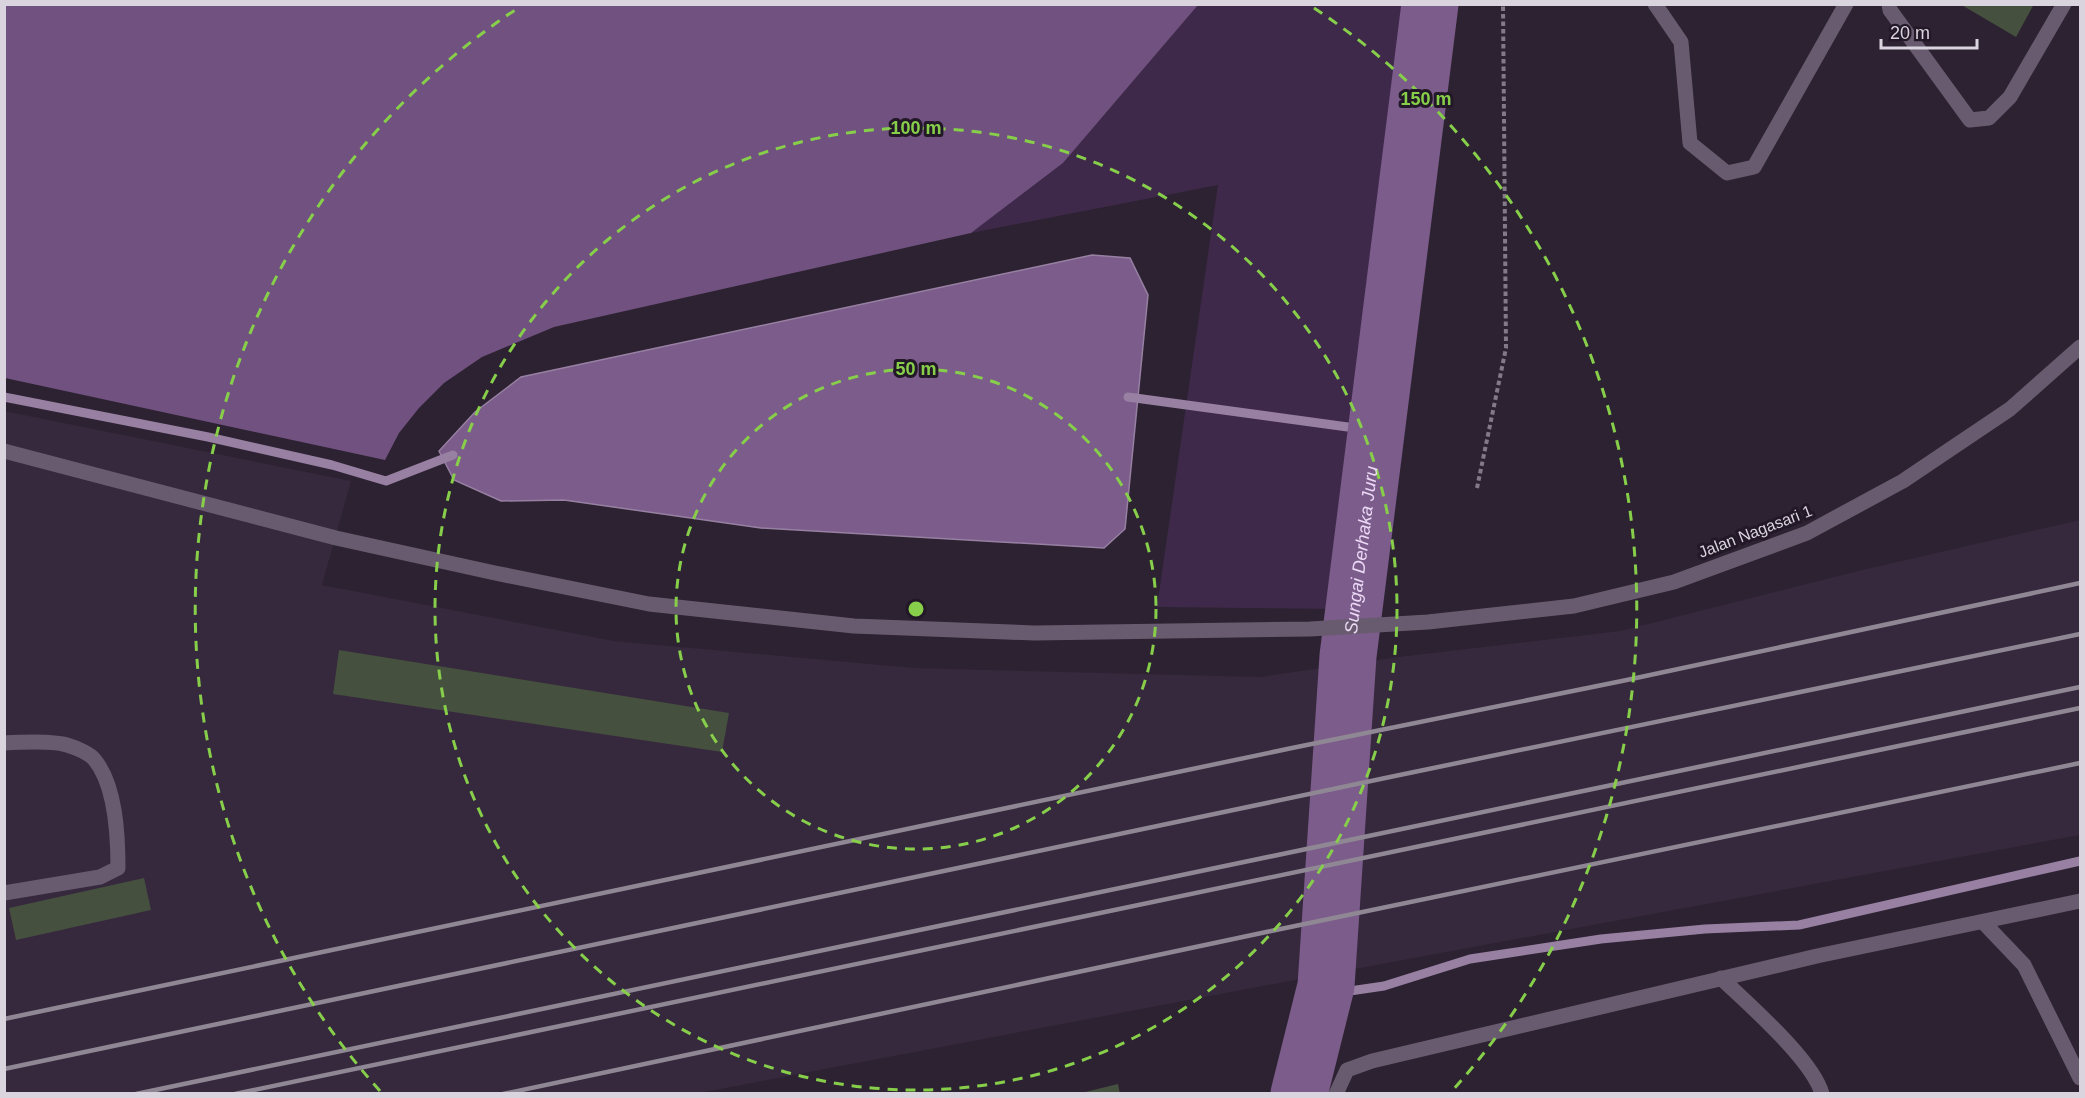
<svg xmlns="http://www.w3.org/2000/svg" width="2085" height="1098" viewBox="0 0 2085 1098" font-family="Arial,sans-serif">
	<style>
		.built { fill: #36283d }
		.green { fill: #3f294a }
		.forest { fill: #70517f }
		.water { fill: #7b5c8a; stroke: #9880a3; stroke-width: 1.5 }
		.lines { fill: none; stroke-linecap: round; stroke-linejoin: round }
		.stream { stroke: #9880a3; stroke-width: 9 }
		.river { stroke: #7b5c8a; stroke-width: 57 }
		.building { fill: #46503f }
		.path { stroke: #827a86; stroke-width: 4; stroke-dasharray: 4.5 3; stroke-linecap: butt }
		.minor { stroke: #685b6f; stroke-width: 15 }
		.rail { stroke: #8f8793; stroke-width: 4.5 }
		.ring { fill: none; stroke: #87cf4a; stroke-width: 3; stroke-dasharray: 10 8 }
		.labels { text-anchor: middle; stroke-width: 6; stroke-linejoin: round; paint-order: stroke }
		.street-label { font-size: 16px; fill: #dad4de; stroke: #221827 }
		.water-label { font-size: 18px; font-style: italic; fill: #ecd9f6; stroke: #221827 }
		.centre { fill: #87cf4a; stroke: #221827; stroke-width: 3 }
		.ring-label { font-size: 18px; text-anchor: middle; font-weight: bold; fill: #87cf4a; stroke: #221827; stroke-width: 6; stroke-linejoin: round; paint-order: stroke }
	</style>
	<rect width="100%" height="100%" fill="#2c2231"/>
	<path class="built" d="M 4,411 L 351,481 L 322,585 L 614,641 L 915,668 L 1260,677 L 1398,657 L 1620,631 L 1858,571 L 2080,520 L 2080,835 L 1268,985 L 699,1093 L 5,1093 Z"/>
	<path class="green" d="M 1198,5 L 1416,5 L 1393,171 L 1338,609 L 1157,607 L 1218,185 L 971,233 L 1063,163 Z"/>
	<path class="forest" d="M 5,4 L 1198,4 L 1198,5 L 1063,163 L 971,233 L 554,327 L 482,357 L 444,383 L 419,408 L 399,433 L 385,460 L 5,378 Z"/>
	<path class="water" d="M 1092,255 L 1130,258 L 1148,295 L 1125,529 L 1104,548 L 761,528 L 564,500 L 501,501 L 454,480 L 439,451 L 475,412 L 521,377 Z"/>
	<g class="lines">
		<path class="stream" d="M 4,397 L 208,437 L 332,465 L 386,481 L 453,455
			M 1128,397 L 1377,431
			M 1326,986 L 1343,992 L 1384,986 L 1470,959 L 1601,939 L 1705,929 L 1799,925 L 2080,861"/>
		<path class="river" id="s1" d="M 1299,1094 L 1326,986 L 1348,656 L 1430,4"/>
	</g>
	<path class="building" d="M 1960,4 L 2034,4 L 2016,37 Z
		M 339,650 L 729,713 L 722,752 L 333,694 Z
		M 144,878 L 151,910 L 16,940 L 9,908 Z
		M 1118,1084 L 1120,1094 L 1081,1094 L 1081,1093 Z"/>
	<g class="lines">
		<path class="path" d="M 1477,488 L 1506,348 L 1503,4"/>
		<path class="minor" d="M 1655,4 L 1681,42 L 1690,143 L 1727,173 L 1754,167 L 1846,4
			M 1889,4 L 1890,10 L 1970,120 L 1989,118 L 2010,97 L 2064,4
			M 4,451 L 336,538 L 495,573 L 649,604 L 854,626 L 1034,633 L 1310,629 L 1428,622 L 1574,606 L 1674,582 L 1807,533 L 1903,481 L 2010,409 L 2080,347
			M 4,743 C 21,742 55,740 70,746 C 77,748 90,754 94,759 C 116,785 118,836 118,868 L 100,877 L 4,893
			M 1983,922 L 2024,965 L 2080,1078
			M 1721,978 C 1748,1004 1813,1060 1822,1094
			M 1336,1094 L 1347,1070 L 1372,1061 L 1817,956 L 2080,901"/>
		<path class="rail" d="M 4,1019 L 1292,748 L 1622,681 L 2080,583
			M 4,1069 L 1390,777 L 2080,634
			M 136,1094 L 2080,687
			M 235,1094 L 2080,708
			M 503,1094 L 1271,931 L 2080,763"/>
	</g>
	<g class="ring">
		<circle cx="916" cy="609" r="240"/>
		<circle cx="916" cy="609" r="481"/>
		<path d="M380 1091A721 721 0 0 1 518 8M1314 8A721 721 0 0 1 1452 1091"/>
	</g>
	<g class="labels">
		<g class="street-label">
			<text transform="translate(1755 531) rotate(-21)" y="6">Jalan Nagasari 1</text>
		</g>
		<g class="water-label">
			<text dy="6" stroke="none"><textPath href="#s1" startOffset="549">Sungai Derhaka Juru</textPath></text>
		</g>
	</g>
	<circle cx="916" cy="609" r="9" class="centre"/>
	<g class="ring-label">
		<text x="1426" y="105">150 m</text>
		<text x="916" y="134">100 m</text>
		<text x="916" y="375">50 m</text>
	</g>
	<rect width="2085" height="1098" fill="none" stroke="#dad4de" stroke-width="12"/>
	<path d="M1881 39v9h96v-9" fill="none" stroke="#dad4de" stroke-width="3"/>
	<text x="1890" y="39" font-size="18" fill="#dad4de" stroke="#221827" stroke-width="4.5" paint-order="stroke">20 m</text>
</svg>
